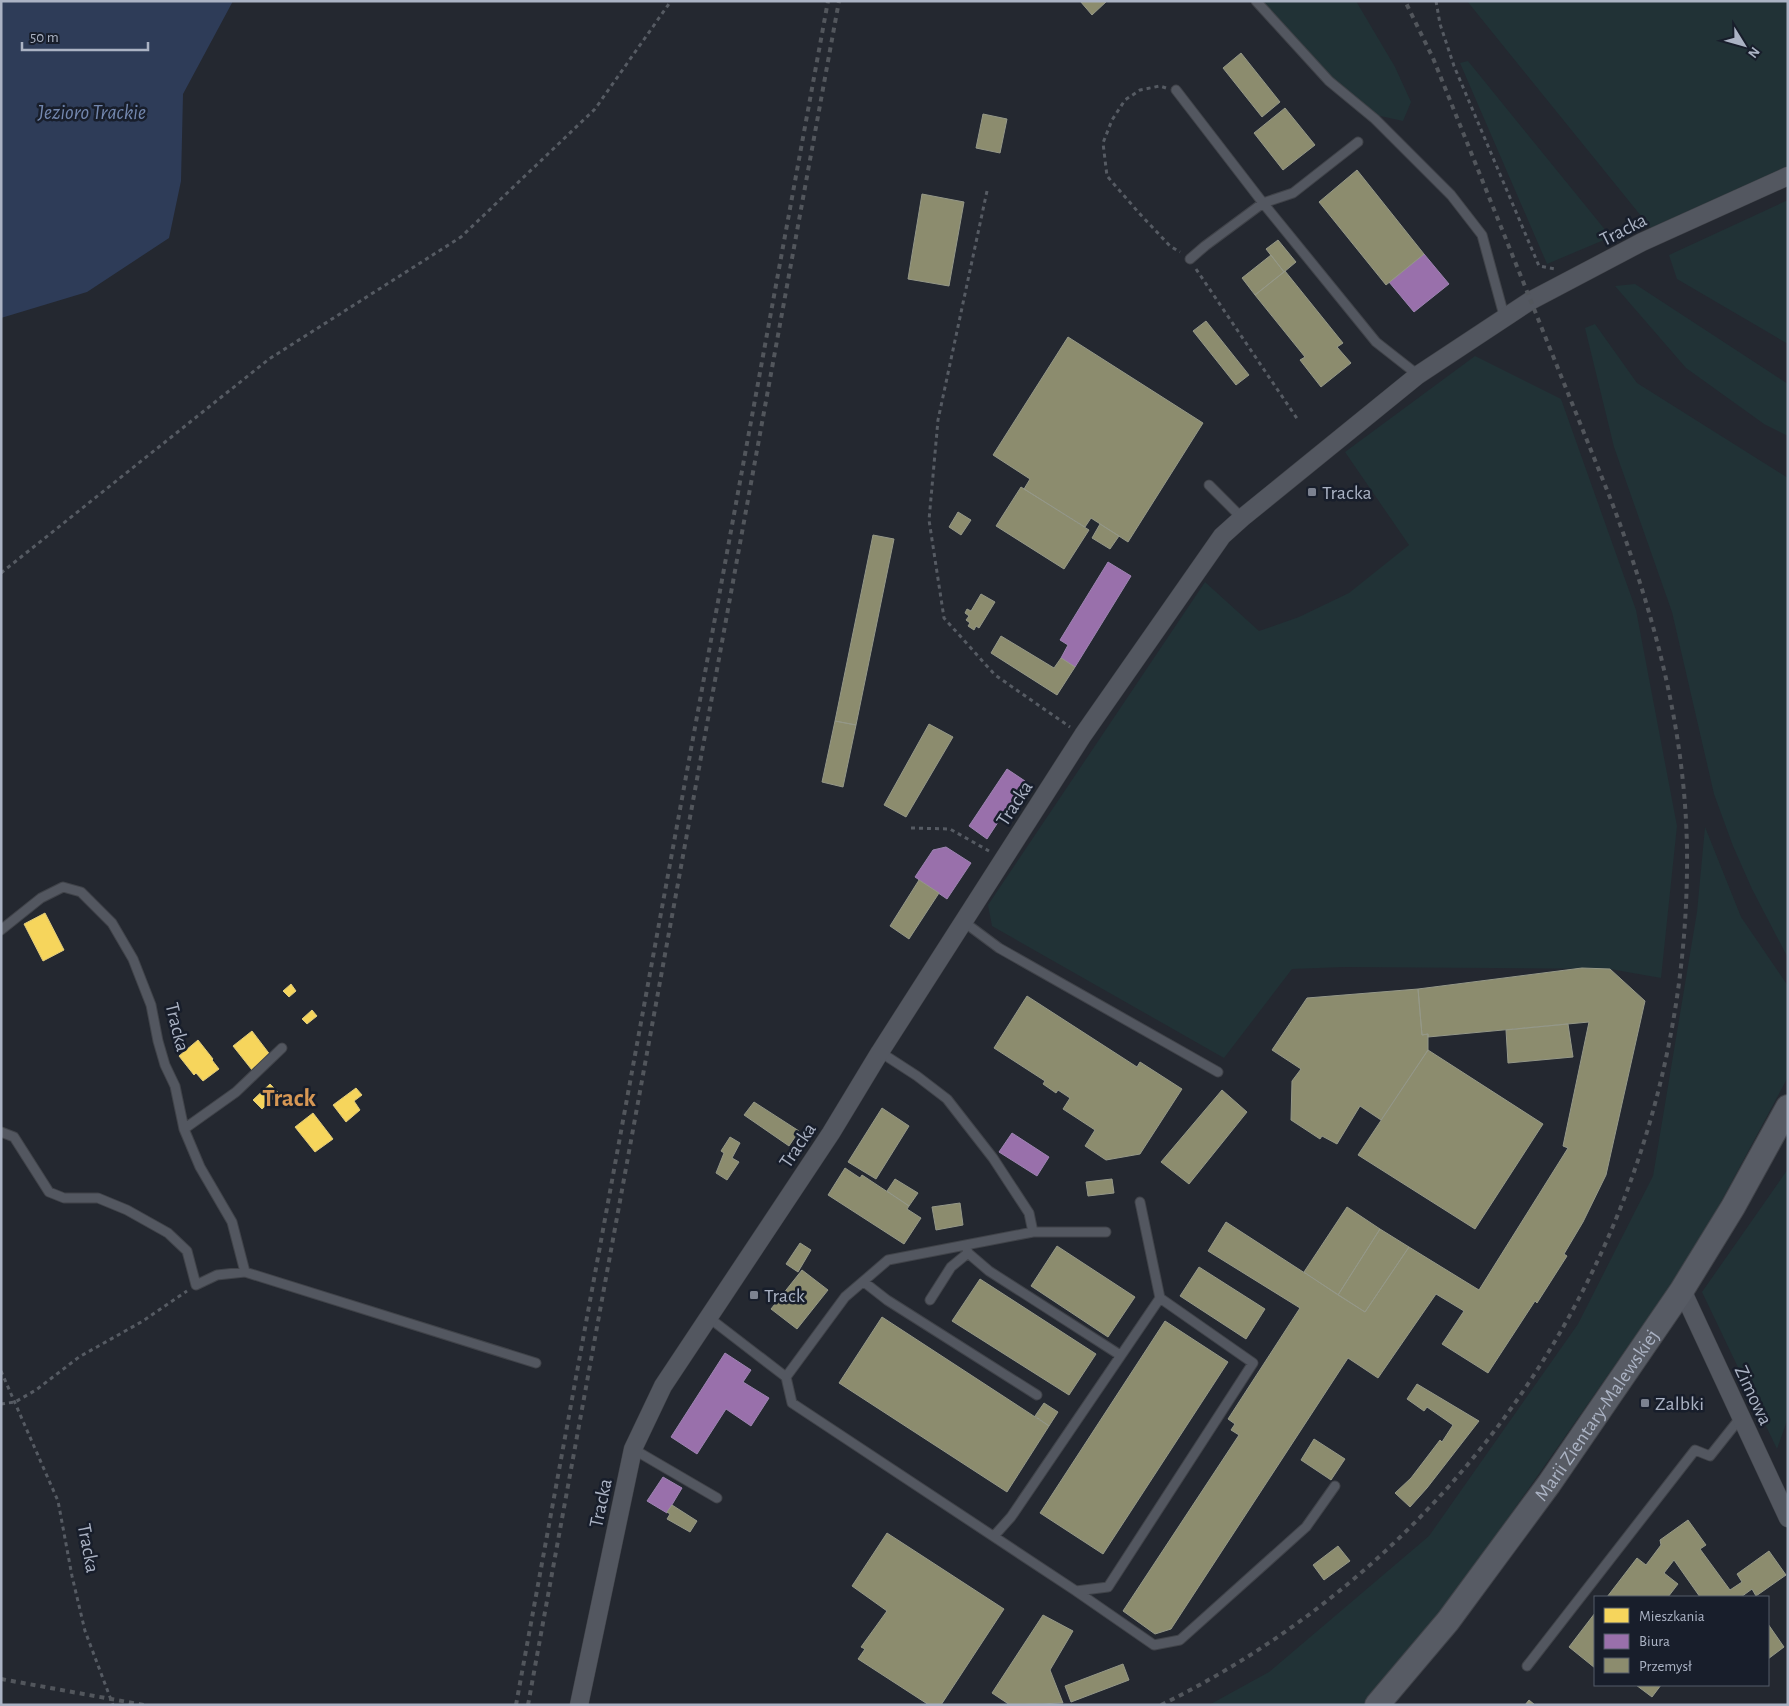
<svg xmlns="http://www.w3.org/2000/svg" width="1789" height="1706" viewBox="0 0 1789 1706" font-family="'Alegreya Sans',sans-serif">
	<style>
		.green { fill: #213236 }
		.water { fill: #2e3c58 }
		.homes { fill: #f6d55c; stroke: #e0cb7b }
		.offices { fill: #9970ab; stroke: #9e84b2 }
		.industry { fill: #8c8c6e; stroke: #959888 }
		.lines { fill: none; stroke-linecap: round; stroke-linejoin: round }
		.lane-casing { stroke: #404349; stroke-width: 11 }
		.street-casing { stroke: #404349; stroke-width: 19 }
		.secondary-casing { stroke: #404349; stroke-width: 26 }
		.path { stroke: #565b63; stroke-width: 3; stroke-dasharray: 4 4; stroke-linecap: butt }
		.lane { stroke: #535760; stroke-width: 9 }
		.street { stroke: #535760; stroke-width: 18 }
		.secondary { stroke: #575b64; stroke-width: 24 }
		.rail { stroke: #52565c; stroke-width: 4; stroke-dasharray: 5 5; stroke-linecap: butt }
		.poi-dot { fill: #7c8290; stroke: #181e2b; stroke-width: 2 }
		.labels { text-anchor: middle; stroke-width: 5; stroke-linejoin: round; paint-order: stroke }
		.street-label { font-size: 20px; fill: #abb3c4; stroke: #181e2b }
		.poi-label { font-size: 20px; fill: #abb3c4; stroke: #181e2b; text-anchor: start }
		.water-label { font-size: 21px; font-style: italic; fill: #7387ae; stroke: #181e2b }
		.district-label { font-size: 25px; font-weight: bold; fill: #d69754; stroke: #181e2b }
	</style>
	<rect width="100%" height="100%" fill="#242830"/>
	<path class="green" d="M 1260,1 L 1356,1 L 1395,67 L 1411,102 L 1403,121 L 1376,115 L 1329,75 Z
		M 1467,1 L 1788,1 L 1788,174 L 1654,232 Z
		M 1468,61 L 1611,237 L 1547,264 L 1460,63 Z
		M 1788,200 L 1788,344 L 1677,279 L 1669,255 Z
		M 1635,284 L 1788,384 L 1788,436 L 1764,424 L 1686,368 L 1615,286 Z
		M 1595,324 L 1637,383 L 1788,478 L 1788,958 L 1752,889 L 1733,846 L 1714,794 L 1672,612 L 1614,447 L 1585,328 Z
		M 1475,356 L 1561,399 L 1636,610 L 1677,826 L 1661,978 L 1610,969 L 1344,967 L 1292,969 L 1224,1058 L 992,926 L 988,905 L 1205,582 L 1259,631 L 1299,617 L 1349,593 L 1409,545 L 1345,452 Z
		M 1705,827 L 1741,917 L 1788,986 L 1788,1077 L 1694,1252 L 1457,1591 L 1363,1705 L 1209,1705 L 1269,1672 L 1429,1536 L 1578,1324 L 1653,1176 L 1697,912 Z
		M 1788,1169 L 1788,1418 L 1777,1449 L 1702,1292 Z"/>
	<path class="water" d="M 1,1 L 233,1 L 183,94 L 181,181 L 169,238 L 87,292 L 1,318 Z"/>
	<path class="homes" d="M 45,913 L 64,950 L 43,961 L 24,924 Z
		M 291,984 L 296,991 L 289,997 L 283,991 Z
		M 312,1010 L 317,1016 L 307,1024 L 302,1019 Z
		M 252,1031 L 271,1056 L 252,1070 L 233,1046 Z
		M 198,1040 L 213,1059 L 212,1060 L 219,1069 L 203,1081 L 196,1073 L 194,1075 L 179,1056 Z
		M 270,1084 L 279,1093 L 262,1109 L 253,1100 Z
		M 356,1088 L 362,1095 L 354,1101 L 360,1110 L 346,1122 L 333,1105 Z
		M 313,1113 L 333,1139 L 315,1152 L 295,1127 Z"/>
	<path class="offices" d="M 1424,254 L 1449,284 L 1414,312 L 1389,282 Z
		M 1108,562 L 1131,576 L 1075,667 L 1061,658 L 1068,645 L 1060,640 Z
		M 1007,769 L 1025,781 L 987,839 L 969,826 Z
		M 946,847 L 971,863 L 947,899 L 915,877 L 933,850 Z
		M 1012,1133 L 1049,1157 L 1037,1176 L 999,1152 Z
		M 725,1353 L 751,1370 L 743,1382 L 769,1398 L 751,1426 L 726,1409 L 697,1454 L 671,1437 Z
		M 663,1477 L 682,1488 L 667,1513 L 647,1501 Z"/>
	<path class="industry" d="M 1080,1 L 1107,1 L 1092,15 Z
		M 1241,53 L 1280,102 L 1262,117 L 1223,68 Z
		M 1285,108 L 1315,145 L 1283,170 L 1254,133 Z
		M 983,114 L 1007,119 L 1000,153 L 976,148 Z
		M 1357,170 L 1424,254 L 1386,285 L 1319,202 Z
		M 922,194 L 964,202 L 949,286 L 908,279 Z
		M 1278,240 L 1296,262 L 1284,272 L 1266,249 Z
		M 1271,255 L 1284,272 L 1255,295 L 1242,278 Z
		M 1285,271 L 1343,343 L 1337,347 L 1351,363 L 1321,387 L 1300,360 L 1305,357 L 1255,295 Z
		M 1206,321 L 1249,375 L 1236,385 L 1193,331 Z
		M 1068,337 L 1203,423 L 1128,542 L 1091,518 L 1085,527 L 1024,489 L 1030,479 L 993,455 Z
		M 1021,487 L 1089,530 L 1064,569 L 996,526 Z
		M 958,512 L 971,520 L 961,535 L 949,527 Z
		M 1100,524 L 1119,536 L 1110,549 L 1092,538 Z
		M 873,535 L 894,539 L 856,725 L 835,721 Z
		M 981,594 L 995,602 L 979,628 L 976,626 L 974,630 L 968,626 L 970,623 L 966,620 L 969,616 L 965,613 L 967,609 L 971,611 Z
		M 1001,636 L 1054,668 L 1061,658 L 1075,667 L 1057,695 L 991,653 Z
		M 835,721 L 856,725 L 843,787 L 822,782 Z
		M 929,724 L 953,737 L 906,817 L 884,805 Z
		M 919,880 L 939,893 L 909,939 L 890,926 Z
		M 1582,968 L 1610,969 L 1645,1001 L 1606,1175 L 1583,1222 L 1564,1254 L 1567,1256 L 1537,1303 L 1535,1301 L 1488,1373 L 1442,1344 L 1464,1311 L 1436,1294 L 1378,1378 L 1348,1358 L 1171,1629 L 1155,1634 L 1123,1611 L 1239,1435 L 1231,1430 L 1235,1424 L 1228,1419 L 1300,1308 L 1208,1251 L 1226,1222 L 1365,1312 L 1409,1247 L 1479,1290 L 1568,1148 L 1563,1146 L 1589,1022 L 1428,1037 L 1428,1034 L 1422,1035 L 1418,989 Z
		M 1418,989 L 1422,1035 L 1428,1034 L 1428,1050 L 1381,1120 L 1360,1106 L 1337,1144 L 1322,1136 L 1320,1139 L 1291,1120 L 1292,1081 L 1301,1069 L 1272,1050 L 1307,998 Z
		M 1027,996 L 1137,1067 L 1140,1062 L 1182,1089 L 1140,1154 L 1106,1160 L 1085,1146 L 1095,1130 L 1063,1109 L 1070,1098 L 1058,1090 L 1056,1093 L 1043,1084 L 1045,1081 L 994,1048 Z
		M 1568,1024 L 1573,1057 L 1508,1063 L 1506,1030 Z
		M 1428,1050 L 1543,1124 L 1475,1229 L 1358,1155 Z
		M 1222,1090 L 1247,1112 L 1189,1184 L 1161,1162 Z
		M 754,1102 L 799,1131 L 789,1146 L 744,1115 Z
		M 882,1108 L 909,1126 L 876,1179 L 848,1162 Z
		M 730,1137 L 740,1143 L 732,1158 L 739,1162 L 727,1180 L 716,1173 L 724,1153 L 721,1151 Z
		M 845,1168 L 860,1178 L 862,1175 L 909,1206 L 907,1209 L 921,1218 L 904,1244 L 828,1195 Z
		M 895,1179 L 918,1193 L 909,1206 L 887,1191 Z
		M 1112,1179 L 1114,1193 L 1088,1196 L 1086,1182 Z
		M 960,1203 L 963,1225 L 936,1230 L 932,1207 Z
		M 1347,1207 L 1380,1229 L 1338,1295 L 1304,1272 Z
		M 1380,1229 L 1409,1247 L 1365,1312 L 1338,1295 Z
		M 800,1243 L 811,1250 L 798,1272 L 786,1264 Z
		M 1057,1246 L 1135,1297 L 1108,1337 L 1031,1286 Z
		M 1199,1267 L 1265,1309 L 1246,1339 L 1180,1296 Z
		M 802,1270 L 828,1290 L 797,1329 L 771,1309 Z
		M 980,1279 L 1096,1354 L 1069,1395 L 952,1321 Z
		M 882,1317 L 1049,1426 L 1007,1492 L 839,1383 Z
		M 1165,1321 L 1228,1362 L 1103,1554 L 1040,1513 Z
		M 1417,1384 L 1479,1421 L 1427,1488 L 1410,1507 L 1395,1493 L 1411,1478 L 1440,1440 L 1442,1442 L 1453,1425 L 1427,1407 L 1424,1411 L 1407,1399 Z
		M 1044,1403 L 1058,1412 L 1049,1426 L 1035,1416 Z
		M 1314,1439 L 1345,1459 L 1331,1480 L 1301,1460 Z
		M 672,1505 L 697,1521 L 690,1532 L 667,1519 L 670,1514 L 667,1512 Z
		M 1688,1520 L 1706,1545 L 1700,1549 L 1730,1590 L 1742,1582 L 1737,1574 L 1769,1551 L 1786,1575 L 1756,1596 L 1752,1589 L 1741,1597 L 1700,1597 L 1674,1560 L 1664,1573 L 1678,1584 L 1668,1597 L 1607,1597 L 1637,1558 L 1646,1565 L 1661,1545 L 1660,1540 Z
		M 887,1533 L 1004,1609 L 941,1705 L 929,1705 L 858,1659 L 865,1649 L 861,1647 L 887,1611 L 852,1586 Z
		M 1338,1546 L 1350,1561 L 1324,1580 L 1313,1565 Z
		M 1595,1613 L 1595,1668 L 1569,1647 Z
		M 1043,1615 L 1073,1631 L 1050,1670 L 1063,1703 L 1010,1705 L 992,1693 Z
		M 1768,1624 L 1784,1647 L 1768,1659 Z
		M 1123,1664 L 1129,1680 L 1071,1702 L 1065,1686 Z
		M 1636,1685 L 1661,1685 L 1652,1697 Z
		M 1529,1700 L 1535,1705 L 1525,1705 Z"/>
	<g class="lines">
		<defs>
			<path id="lane" d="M 1256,1 L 1329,81 L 1375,119 L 1451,195 L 1482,235 L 1505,319
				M 1176,90 L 1263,203 L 1376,342 L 1418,375
				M 1190,259 L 1205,246 L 1263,203 L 1293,193 L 1358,142
				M 1209,485 L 1242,518
				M 964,922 L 999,948 L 1218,1072
				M 1,930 L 41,898 L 63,887 L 81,892 L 112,923 L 133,959 L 151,1005 L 158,1041 L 165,1065 L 175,1086 L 184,1129 L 200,1167 L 232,1222 L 245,1272
				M 880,1052 L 917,1076 L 947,1099 L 993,1158 L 1029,1213 L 1033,1232
				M 184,1129 L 236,1092 L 282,1048
				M 1,1132 L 14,1137 L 49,1192 L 64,1198 L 98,1198 L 127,1210 L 168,1233 L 187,1251 L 196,1285 L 217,1275 L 245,1272 L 536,1363
				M 1106,1232 L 1033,1232 L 888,1260 L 845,1297 L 786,1377 L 792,1403 L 1076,1591 L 1108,1587 L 1253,1363 L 1160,1298 L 1140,1202
				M 966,1245 L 968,1253 L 989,1271 L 1120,1355
				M 864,1282 L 887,1300 L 1037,1395
				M 930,1300 L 951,1267 L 968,1253
				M 708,1317 L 786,1377
				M 633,1449 L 717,1498
				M 994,1536 L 1011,1517 L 1160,1298
				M 1076,1591 L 1154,1645 L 1180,1640 L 1306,1527 L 1335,1486
				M 1527,1666 L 1695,1450 L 1710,1456 L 1741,1417"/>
			<path id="street" d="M 1682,1290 L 1788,1518
				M 579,1705 L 633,1449 L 663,1386 L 831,1133 L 880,1052 L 1083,735 L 1222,536 L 1242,518 L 1418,375 L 1530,301 L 1642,242 L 1788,176"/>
			<g id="secondary">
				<path id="s1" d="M 1377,1705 L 1448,1621 L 1549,1484 L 1682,1290 L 1733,1207 L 1788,1107"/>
			</g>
		</defs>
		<use href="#lane" class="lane-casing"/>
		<use href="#street" class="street-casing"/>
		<use href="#secondary" class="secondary-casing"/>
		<path class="path" d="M 1436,1 L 1440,24 L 1454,66 L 1539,266 L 1555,269
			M 1166,88 L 1160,86 L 1140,90 L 1125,100 L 1112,120 L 1103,143 L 1107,176 L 1139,213 L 1170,246 L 1180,252
			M 987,191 L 938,420 L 929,520 L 944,618 L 995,675 L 1070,727
			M 1196,269 L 1298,420
			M 1,573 L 269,359 L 461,237 L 595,109 L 671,1
			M 911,828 L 950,829 L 989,851
			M 1,1371 L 58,1501 L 72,1576 L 85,1631 L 113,1705
			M 1,1404 L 15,1402 L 36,1390 L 79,1357 L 143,1321 L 187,1291"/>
		<use href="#lane" class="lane"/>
		<use href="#street" class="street"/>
		<use href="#secondary" class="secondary"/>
		<path class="rail" d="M 1,1679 L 144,1705
			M 516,1705 L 828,1
			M 528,1705 L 839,1
			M 1161,1705 C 1487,1545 1691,1212 1687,849 C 1685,726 1653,609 1609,495 L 1433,58 L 1405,1"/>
	</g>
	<g class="poi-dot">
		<rect x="1307" y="487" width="10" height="10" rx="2.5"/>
		<rect x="749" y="1290" width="10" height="10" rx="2.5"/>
		<rect x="1640" y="1398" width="10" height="10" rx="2.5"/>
	</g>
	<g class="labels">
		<g class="street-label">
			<text transform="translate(1623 229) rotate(-27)" y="7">Tracka</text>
			<text transform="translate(1014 803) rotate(-57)" y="7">Tracka</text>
			<text transform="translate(178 1027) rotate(76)" y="7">Tracka</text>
			<text transform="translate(797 1145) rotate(-56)" y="7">Tracka</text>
			<text transform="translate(1754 1395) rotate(65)" y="7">Zimowa</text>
			<text dy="7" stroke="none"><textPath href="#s1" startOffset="364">Marii Zientary-Malewskiej</textPath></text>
			<text transform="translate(600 1503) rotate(-78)" y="7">Tracka</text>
			<text transform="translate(89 1548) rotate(79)" y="7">Tracka</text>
		</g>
		<g class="poi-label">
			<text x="1322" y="499">Tracka</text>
			<text x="764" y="1302">Track</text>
			<text x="1655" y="1410">Zalbki</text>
		</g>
		<g class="water-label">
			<text x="92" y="119">Jezioro Trackie</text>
		</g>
		<g class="district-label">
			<text x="289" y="1106">Track</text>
		</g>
	</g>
	<rect width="1789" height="1706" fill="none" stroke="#abb3c4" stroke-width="5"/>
	<rect x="1594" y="1596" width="175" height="90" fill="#181e2b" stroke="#535a68"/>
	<rect x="1604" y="1608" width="25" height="15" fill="#f6d55c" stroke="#535a68"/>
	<text x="1639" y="1621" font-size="15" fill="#abb3c4">Mieszkania</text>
	<rect x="1604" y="1634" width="25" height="15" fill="#9970ab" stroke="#535a68"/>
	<text x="1639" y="1646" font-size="15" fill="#abb3c4">Biura</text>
	<rect x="1604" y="1658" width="25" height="15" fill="#8c8c6e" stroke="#535a68"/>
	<text x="1639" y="1671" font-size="15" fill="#abb3c4">Przemysł</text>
	<g transform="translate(1744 45) rotate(127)" stroke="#181e2b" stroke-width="4" paint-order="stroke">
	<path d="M0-4L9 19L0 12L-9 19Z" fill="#abb3c4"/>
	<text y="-8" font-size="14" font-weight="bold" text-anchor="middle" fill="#abb3c4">N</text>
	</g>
	<path d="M22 42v8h126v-8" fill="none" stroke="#abb3c4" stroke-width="2.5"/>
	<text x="30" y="42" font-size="15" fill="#abb3c4" stroke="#181e2b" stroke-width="4" paint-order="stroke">50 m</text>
</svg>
